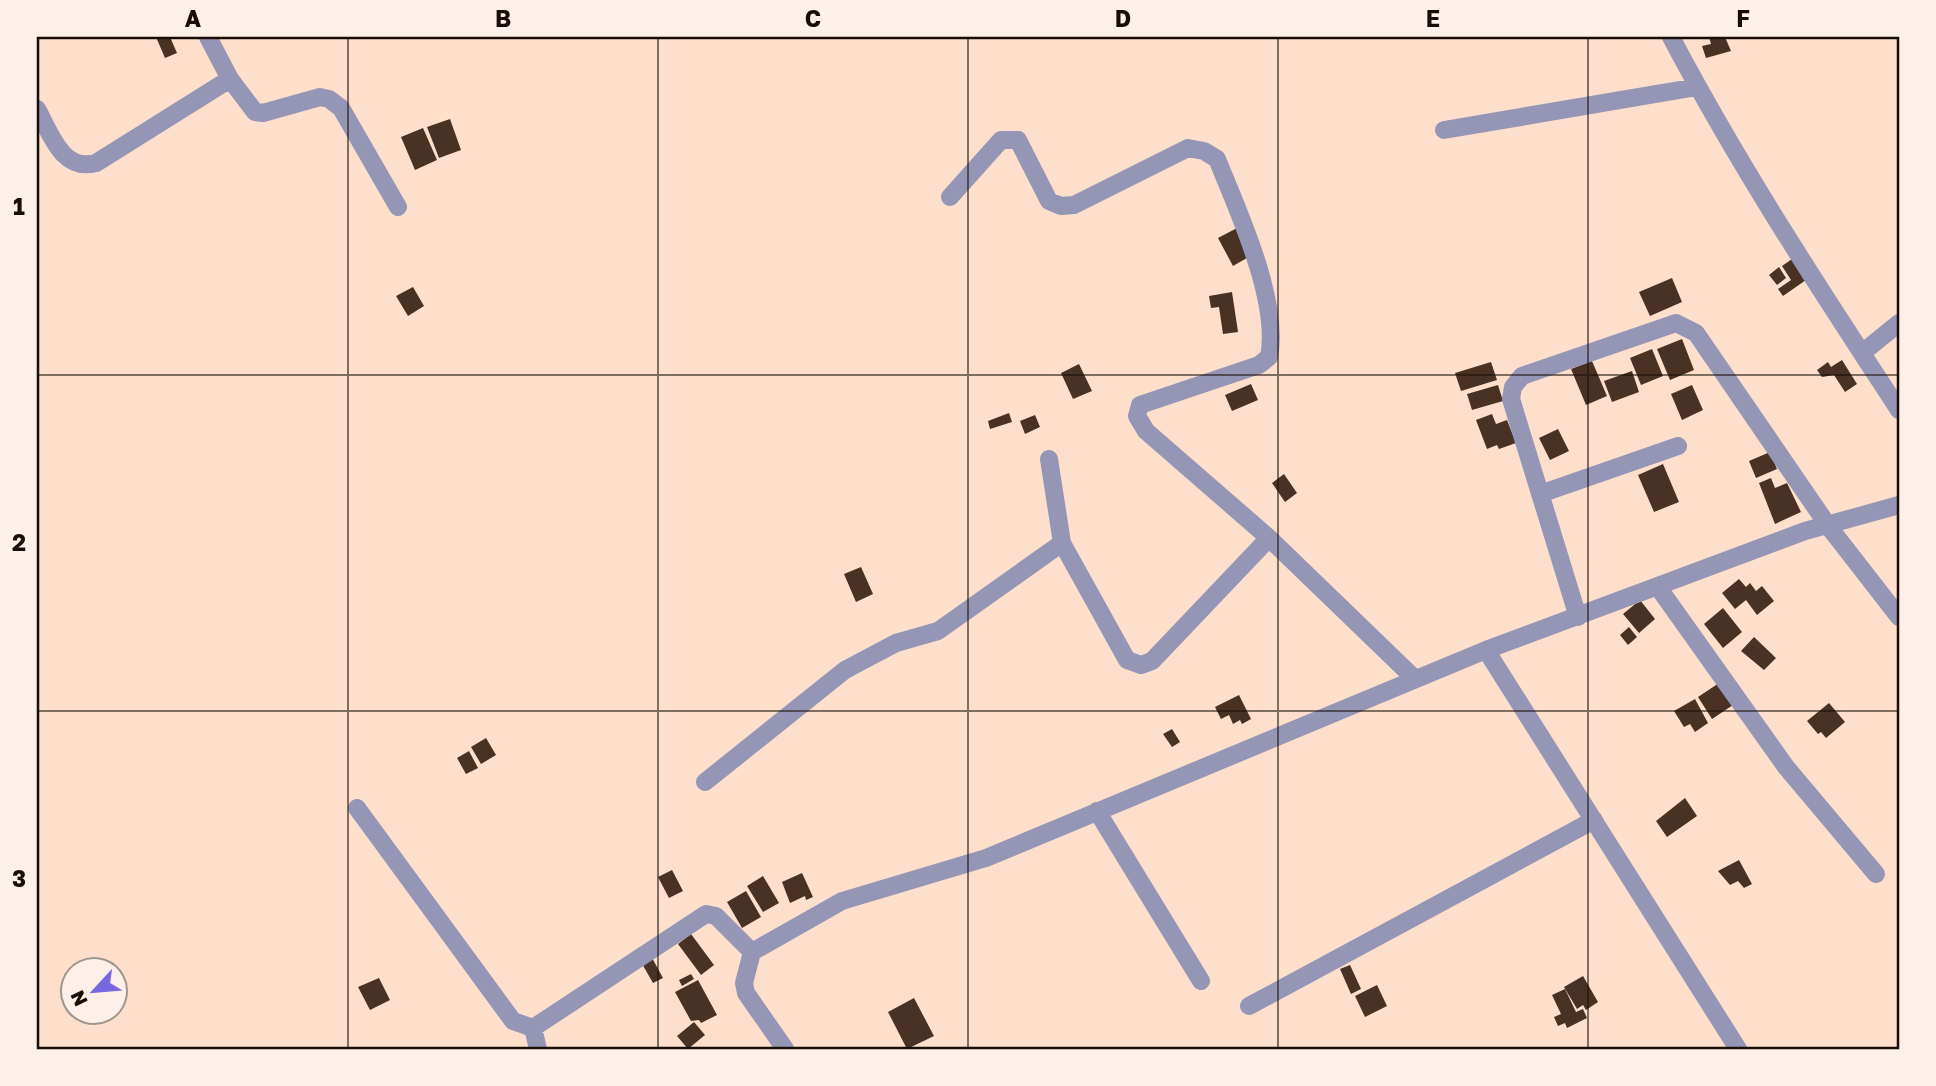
<svg xmlns="http://www.w3.org/2000/svg" width="1936" height="1086" viewBox="0 0 1936 1086" font-family="'Golos Text',sans-serif">
	<style>
		.building { fill: #493223 }
		.lines { fill: none; stroke-linecap: round; stroke-linejoin: round }
		.minor { stroke: #9595b6; stroke-width: 18 }
		.grid { fill: none; stroke: #180e07; stroke-width: 2; stroke-opacity: 0.55 }
		.neatline { fill: none; stroke: #180e07; stroke-width: 2.5 }
		.grid-label { font-size: 23px; text-anchor: middle; font-weight: bold; fill: #180e07 }
	</style>
	<rect width="100%" height="100%" fill="#fddfcc"/>
	<path class="building" d="M 156,37 L 170,37 L 177,53 L 165,58 Z
		M 1709,37 L 1725,37 L 1731,51 L 1706,58 L 1702,46 L 1711,44 Z
		M 450,119 L 461,150 L 439,158 L 427,127 Z
		M 423,128 L 437,160 L 415,170 L 401,137 Z
		M 1237,228 L 1252,255 L 1233,266 L 1218,238 Z
		M 1792,259 L 1806,280 L 1783,296 L 1778,289 L 1791,280 L 1782,266 Z
		M 1779,267 L 1786,278 L 1777,285 L 1769,275 Z
		M 1672,278 L 1682,302 L 1650,316 L 1639,292 Z
		M 413,287 L 424,306 L 408,316 L 396,296 Z
		M 1232,292 L 1238,332 L 1223,334 L 1219,307 L 1211,308 L 1209,296 Z
		M 1682,339 L 1694,370 L 1670,380 L 1657,349 Z
		M 1652,349 L 1663,376 L 1641,385 L 1630,358 Z
		M 1842,360 L 1857,384 L 1845,392 L 1834,375 L 1822,377 L 1817,370 L 1828,362 L 1831,367 Z
		M 1592,361 L 1607,396 L 1586,405 L 1571,369 Z
		M 1491,362 L 1497,380 L 1461,391 L 1455,373 Z
		M 1079,364 L 1092,391 L 1073,399 L 1061,373 Z
		M 1632,371 L 1639,392 L 1612,402 L 1604,381 Z
		M 1251,384 L 1258,400 L 1232,411 L 1225,395 Z
		M 1498,385 L 1503,401 L 1472,410 L 1467,394 Z
		M 1692,385 L 1703,410 L 1682,420 L 1671,394 Z
		M 1009,413 L 1012,422 L 990,429 L 988,421 Z
		M 1492,414 L 1496,424 L 1507,420 L 1516,443 L 1499,449 L 1497,445 L 1487,449 L 1476,420 Z
		M 1035,415 L 1040,427 L 1025,434 L 1020,421 Z
		M 1558,429 L 1569,451 L 1550,460 L 1539,438 Z
		M 1770,452 L 1777,469 L 1756,478 L 1749,461 Z
		M 1663,464 L 1679,502 L 1654,512 L 1638,475 Z
		M 1284,474 L 1297,493 L 1285,502 L 1272,483 Z
		M 1771,478 L 1775,488 L 1787,483 L 1801,512 L 1775,524 L 1759,483 Z
		M 861,567 L 873,594 L 856,602 L 844,574 Z
		M 1739,579 L 1746,587 L 1750,583 L 1756,591 L 1762,586 L 1774,601 L 1757,615 L 1746,600 L 1735,609 L 1722,593 Z
		M 1640,600 L 1655,619 L 1639,633 L 1623,614 Z
		M 1723,608 L 1742,632 L 1723,648 L 1704,624 Z
		M 1629,627 L 1637,637 L 1628,645 L 1620,635 Z
		M 1754,637 L 1776,658 L 1764,670 L 1741,651 Z
		M 1719,683 L 1733,705 L 1712,719 L 1698,697 Z
		M 1239,695 L 1251,719 L 1242,724 L 1240,720 L 1233,724 L 1229,715 L 1221,719 L 1215,707 Z
		M 1695,699 L 1708,723 L 1695,732 L 1690,724 L 1684,727 L 1674,711 Z
		M 1829,703 L 1845,722 L 1826,738 L 1821,732 L 1818,734 L 1807,721 Z
		M 1172,729 L 1180,742 L 1172,747 L 1163,734 Z
		M 486,738 L 496,755 L 481,764 L 471,747 Z
		M 469,751 L 478,768 L 466,774 L 457,758 Z
		M 1685,798 L 1697,816 L 1667,837 L 1656,821 Z
		M 1739,860 L 1752,884 L 1744,888 L 1738,881 L 1730,885 L 1718,871 Z
		M 672,870 L 683,891 L 669,898 L 658,877 Z
		M 802,873 L 813,897 L 806,900 L 805,896 L 790,903 L 782,882 Z
		M 763,876 L 779,903 L 763,912 L 747,886 Z
		M 746,891 L 761,917 L 742,928 L 727,902 Z
		M 691,934 L 714,965 L 701,975 L 678,944 Z
		M 651,956 L 663,978 L 653,983 L 641,962 Z
		M 1350,965 L 1361,989 L 1351,994 L 1340,969 Z
		M 691,974 L 694,979 L 682,986 L 679,980 Z
		M 1583,976 L 1598,1002 L 1586,1010 L 1583,1005 L 1577,1009 L 1564,987 Z
		M 379,978 L 390,1000 L 370,1010 L 358,987 Z
		M 698,980 L 717,1015 L 701,1023 L 699,1020 L 691,1021 L 675,992 Z
		M 1377,985 L 1387,1006 L 1365,1017 L 1355,996 Z
		M 1565,989 L 1576,1012 L 1583,1009 L 1587,1018 L 1567,1028 L 1565,1023 L 1558,1026 L 1554,1017 L 1561,1014 L 1552,995 Z
		M 914,998 L 934,1036 L 907,1049 L 888,1012 Z
		M 694,1022 L 705,1035 L 688,1049 L 677,1036 Z"/>
	<g class="lines">
		<path class="minor" d="M 208,37 L 230,79 L 255,112 L 263,113 L 320,97 L 329,99 L 341,108 L 398,207
			M 1671,37 C 1739,166 1819,288 1899,410
			M 37,109 C 51,134 62,172 96,163 L 230,79
			M 1444,130 L 1697,87
			M 950,197 L 1001,140 L 1018,140 L 1049,201 L 1061,206 L 1074,205 L 1188,148 L 1204,151 L 1217,159 C 1238,211 1280,301 1269,357 L 1259,365 L 1140,405 L 1137,416 L 1146,431 L 1269,538 L 1415,679
			M 1862,353 L 1899,323
			M 1049,459 L 1062,543 L 1127,660 L 1141,665 L 1152,661 L 1269,538
			M 1540,494 L 1678,446
			M 1658,587 L 1786,767 L 1876,874
			M 1578,617 L 1511,399 L 1513,387 L 1522,376 L 1676,323 L 1696,333 L 1829,527 L 1899,617
			M 1486,650 L 1738,1049
			M 705,782 L 845,670 L 896,643 L 938,631 L 1062,543
			M 357,808 L 513,1021 L 533,1028
			M 1097,811 L 1201,981
			M 752,952 L 744,983 L 746,993 L 785,1049
			M 1249,1006 L 1594,820
			M 538,1049 L 533,1028 L 706,914 L 716,916 L 752,952 L 842,901 L 986,858 L 1486,650 L 1805,531 L 1899,505"/>
	</g>
	<path class="grid" d="M 348,37 L 348,1049M 658,37 L 658,1049M 968,37 L 968,1049M 1278,37 L 1278,1049M 1588,37 L 1588,1049M 37,375 L 1899,375M 37,711 L 1899,711"/>
	<rect width="1936" height="1086" fill="none" stroke="#fdf0e8" stroke-width="77"/>
	<g transform="translate(94 991) rotate(244)"><circle r="33" fill="#fdf0e8" stroke="#a1968e" stroke-width="2"/>
	<path d="M0-5L12 26L0 18L-12 26Z" fill="#7767e2"/>
	<text y="-10" font-size="19" font-weight="bold" text-anchor="middle" fill="#180e07">N</text>
	</g>
	<rect x="38" y="38" width="1860" height="1010" class="neatline"/>
	<g class="grid-label">
		<text x="193" y="27">A</text>
		<text x="503" y="27">B</text>
		<text x="813" y="27">C</text>
		<text x="1123" y="27">D</text>
		<text x="1433" y="27">E</text>
		<text x="1743" y="27">F</text>
		<text x="19" y="215">1</text>
		<text x="19" y="551">2</text>
		<text x="19" y="887">3</text>
	</g>
</svg>
